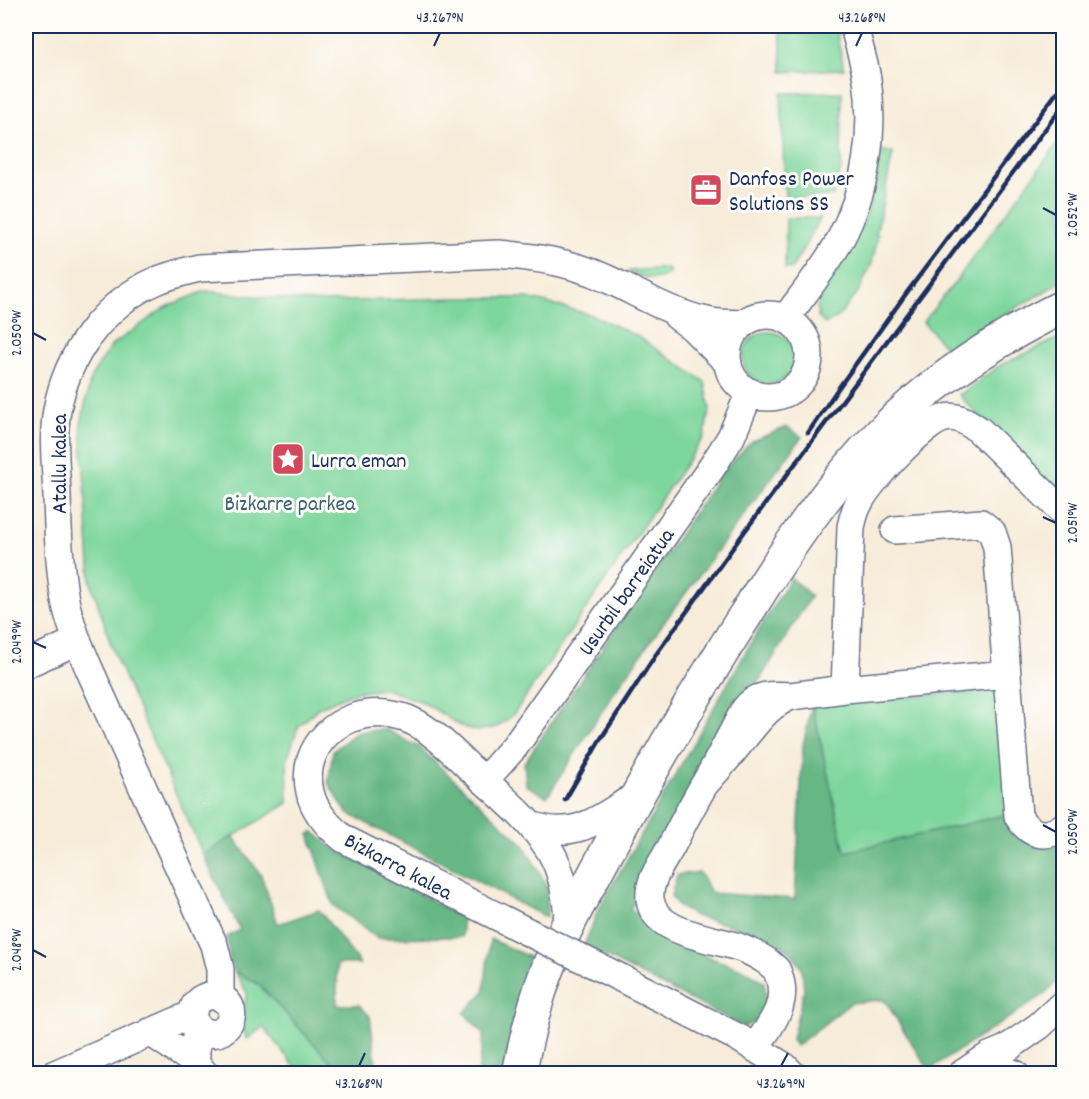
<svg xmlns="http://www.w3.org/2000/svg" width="1089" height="1099" viewBox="0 0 1089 1099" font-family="Dekko,sans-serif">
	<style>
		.green { fill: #7dd69c; stroke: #4c827d; stroke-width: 1.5 }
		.forest { fill: #66b784; stroke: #407371; stroke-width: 1.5 }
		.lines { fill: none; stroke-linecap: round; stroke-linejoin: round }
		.minor-casing { stroke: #687189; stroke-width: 30 }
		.highway-casing { stroke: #687189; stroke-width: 36 }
		.minor { stroke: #fff; stroke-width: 27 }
		.highway { stroke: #fff; stroke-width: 33 }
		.rail { stroke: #1b2f5e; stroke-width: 4.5 }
		.minor-bridge-casing { stroke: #687189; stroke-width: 30; stroke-linecap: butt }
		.minor-bridge { stroke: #fff; stroke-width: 27 }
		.ticks { fill: none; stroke: #1b2f5e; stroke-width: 2 }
		.labels { text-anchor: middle; stroke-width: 6; stroke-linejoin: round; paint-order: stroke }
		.poi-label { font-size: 22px; fill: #1b2f5e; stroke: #fdfcf7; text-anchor: start }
		.street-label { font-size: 22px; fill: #1b2f5e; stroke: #fdfcf7 }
		.park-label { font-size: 22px; fill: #386171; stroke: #fdfcf7 }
		.neatline { fill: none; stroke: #1b2f5e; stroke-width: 2 }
		.ticks-label { font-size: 15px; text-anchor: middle; fill: #1b2f5e }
	</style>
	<rect width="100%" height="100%" fill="#fdfcf7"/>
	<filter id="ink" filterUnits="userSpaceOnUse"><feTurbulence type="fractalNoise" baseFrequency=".0167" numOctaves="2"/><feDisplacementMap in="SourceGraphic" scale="12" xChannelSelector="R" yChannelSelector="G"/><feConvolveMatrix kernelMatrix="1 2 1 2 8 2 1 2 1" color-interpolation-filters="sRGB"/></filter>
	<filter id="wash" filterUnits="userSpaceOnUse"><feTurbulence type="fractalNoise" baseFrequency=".008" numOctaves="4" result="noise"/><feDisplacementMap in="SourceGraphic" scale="24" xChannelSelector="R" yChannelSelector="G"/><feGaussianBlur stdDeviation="1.35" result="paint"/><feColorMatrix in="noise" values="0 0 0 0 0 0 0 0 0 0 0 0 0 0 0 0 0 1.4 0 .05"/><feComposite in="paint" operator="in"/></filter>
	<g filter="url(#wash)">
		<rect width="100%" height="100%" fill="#f7ecd9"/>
		<path class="green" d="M 780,26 L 835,26 L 844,69 L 782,72 Z
			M 842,92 L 841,169 L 833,196 L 785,198 L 781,93 Z
			M 1063,136 L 1063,281 L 946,348 L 923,322 L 955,282 Z
			M 880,151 L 893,153 L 876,234 L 878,235 L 872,263 L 858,292 L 838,317 L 825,324 L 818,317 L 817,306 L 857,228 L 861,229 L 872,198 Z
			M 786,218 L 821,218 L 792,268 L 785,269 Z
			M 668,268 L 670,273 C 656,284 642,277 628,271 Z
			M 205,291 L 313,302 L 457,298 L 528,298 L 592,315 L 637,336 L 705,382 L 710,409 L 704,437 L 513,715 L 497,727 L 477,731 L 461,726 L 423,702 L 385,689 L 352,693 L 318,708 L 298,727 L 287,760 L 288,803 L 203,855 L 114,654 L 91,582 L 81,424 L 91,377 L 112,345 L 166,307 Z
			M743 358a26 26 0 1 1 52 0a26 26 0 1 1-52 0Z
			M 1063,336 L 1063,506 L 959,395 L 1001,365 Z
			M 1001,690 L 1009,814 L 845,853 L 812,704 Z
			M 235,972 L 257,983 L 329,1060 L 337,1073 L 300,1073 L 263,1027 L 247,1039 C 239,1023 244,1009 247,993 Z"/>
		<path class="forest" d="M 787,427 L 802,437 L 662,625 L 613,694 L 547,797 L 526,785 L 524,763 L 722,472 L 752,441 Z
			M 791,578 L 811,596 L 669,829 L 630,910 L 690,944 L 706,956 L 747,971 L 764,982 L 767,1001 L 759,1020 L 744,1027 L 584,946 L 598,910 L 756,634 Z
			M 812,704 L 845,852 L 1009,814 L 1063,840 L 1063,976 L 1042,996 L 929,1070 L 885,1001 L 880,1000 L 851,1003 L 796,1046 L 792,1039 L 804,990 L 802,969 L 790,951 L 764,935 L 695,916 L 679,907 L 671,896 L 677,875 L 699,872 L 711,893 L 795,899 L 803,745 Z
			M 385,729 L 419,747 L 524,845 L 547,885 L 547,918 L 347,813 L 328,783 L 333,751 L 357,732 Z
			M 314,832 L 334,849 L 462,917 L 462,937 L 377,938 L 333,905 L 309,834 Z
			M 233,836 L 261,875 L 278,924 L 319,910 L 360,964 L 337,964 L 337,1005 L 359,1005 L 370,1016 L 377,1073 L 337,1073 L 329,1060 L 257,983 L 235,972 L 230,961 L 227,937 L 240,930 L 203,855 Z
			M 490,939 L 529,957 L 503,1073 L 478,1073 L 484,1034 L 464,1013 L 484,992 Z"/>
	</g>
	<g filter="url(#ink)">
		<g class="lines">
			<defs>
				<path id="minor" d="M727 356a41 41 0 1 1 82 0a41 41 0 1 1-82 0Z
					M 677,316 L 692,327 L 728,363
					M 785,319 C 804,293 825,268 840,240 C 866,191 875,133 867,79 C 864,61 858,43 854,26
					M 895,530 L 981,523 L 992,532 L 997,547 L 1018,816 C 1029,835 1046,840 1064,826
					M 26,664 L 77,641
					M 845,689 L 851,527 C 853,518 855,509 860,501 C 870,481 924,422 945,418 C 958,415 969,423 979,430 L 1064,513
					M 791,696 L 845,689 L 1007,674
					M 484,781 L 515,746 L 712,467 L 731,437 L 750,392
					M 705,784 C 716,771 728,758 739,744 C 756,724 766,706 791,696 C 773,695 757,693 745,709 C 731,734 719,760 704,785 C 692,806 682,824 672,845 C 663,862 648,880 650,899 C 653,934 715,938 741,948 C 751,952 760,956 769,963 C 770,964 775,968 776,969 C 778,971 778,975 779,977 C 783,987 782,998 779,1008 C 773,1023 764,1035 755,1047
					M 533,826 C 578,840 599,818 636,796
					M 528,932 L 344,839 C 329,827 314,812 310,792 C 299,746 341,709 386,714 C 394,715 404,717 412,721 C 432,730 453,752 469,767 C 497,793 528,817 549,849 C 563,871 566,897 569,923
					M 605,970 L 739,1038 L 785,1067 L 792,1074
					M 220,997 L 220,969 L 214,945 L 91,673 C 81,650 70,625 65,600 C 59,566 58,531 57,496 C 56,468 52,438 57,410 C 67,355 103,304 156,281 C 170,275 184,272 199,268 L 498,254 C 534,257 571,262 605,278 C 639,293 669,313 707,321 C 718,324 731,323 743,324
					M 150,1032 L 196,1063 L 204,1073
					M 196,1063 C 196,1052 196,1041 196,1030 C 196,1024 192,1019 193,1012 C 194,999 209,992 221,998 C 246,1010 222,1050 196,1026
					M 975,1065 L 1000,1068 L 1015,1074
					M 55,1074 L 193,1014
					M 962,1074 L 989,1056 L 1006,1049 L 1039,1026 L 1064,1003"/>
				<path id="highway" d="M 519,1074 C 526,1039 534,1004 547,971 C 559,939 576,909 592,879 C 621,825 650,772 682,718 C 703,682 725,647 748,611 C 787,548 829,486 881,433 C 934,379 997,339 1064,306"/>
			</defs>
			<use href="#minor" class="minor-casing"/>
			<use href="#highway" class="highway-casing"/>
			<use href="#minor" class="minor"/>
			<use href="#highway" class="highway"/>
			<path class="rail" d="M 808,433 L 837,390 L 908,291 L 1064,83
				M 565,800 L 600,740 L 657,653 L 745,531 L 1064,104"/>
			<defs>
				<path id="minor-bridge" d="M 528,932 L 605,970"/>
			</defs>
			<use href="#minor-bridge" class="minor-bridge-casing"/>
			<use href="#minor-bridge" class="minor-bridge"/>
		</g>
	</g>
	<path class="ticks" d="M 434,46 L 440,33M 856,46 L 862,33M 1043,208 L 1056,215M 33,333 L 46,340M 1043,517 L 1056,523M 33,642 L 46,648M 1043,825 L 1056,832M 33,950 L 46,957M 359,1066 L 365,1053M 781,1066 L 788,1053"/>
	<defs>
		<symbol id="office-square" viewBox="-11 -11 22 22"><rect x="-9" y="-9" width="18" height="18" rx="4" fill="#d1495b" stroke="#fdfcf7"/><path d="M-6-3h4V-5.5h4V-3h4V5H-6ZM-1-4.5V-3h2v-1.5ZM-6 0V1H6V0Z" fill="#fff"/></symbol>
		<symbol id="sight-square" viewBox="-11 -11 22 22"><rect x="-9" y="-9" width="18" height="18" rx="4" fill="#d1495b" stroke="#fdfcf7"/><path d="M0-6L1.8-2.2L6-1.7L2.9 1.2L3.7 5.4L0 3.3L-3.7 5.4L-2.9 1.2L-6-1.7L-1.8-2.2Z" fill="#fff"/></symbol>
	</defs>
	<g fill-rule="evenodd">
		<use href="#office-square" x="687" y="171" width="38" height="38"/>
		<use href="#sight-square" x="269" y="440" width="38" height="38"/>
	</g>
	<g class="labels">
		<g class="poi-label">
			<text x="729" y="185">Danfoss Power<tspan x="729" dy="25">Solutions SS</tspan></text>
			<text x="311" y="467">Lurra eman</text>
		</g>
		<g class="street-label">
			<text transform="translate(58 464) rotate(-90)" y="8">Atallu kalea</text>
			<text transform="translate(625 591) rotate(-55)" y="8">Usurbil barreiatua</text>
			<text transform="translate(399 865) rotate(28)" y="8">Bizkarra kalea</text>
		</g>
		<g class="park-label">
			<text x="290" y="510">Bizkarre parkea</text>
		</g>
	</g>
	<rect width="1089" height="1099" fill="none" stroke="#fdfcf7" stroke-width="66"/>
	<rect x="33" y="33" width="1023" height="1033" class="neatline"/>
	<g class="ticks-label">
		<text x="440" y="22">43.267°N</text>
		<text x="862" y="22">43.268°N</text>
		<text transform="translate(1072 215) rotate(-90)" y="5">2.052°W</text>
		<text transform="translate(16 333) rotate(-90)" y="5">2.050°W</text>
		<text transform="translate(1072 523) rotate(-90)" y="5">2.051°W</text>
		<text transform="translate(16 642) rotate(-90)" y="5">2.049°W</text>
		<text transform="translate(1072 832) rotate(-90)" y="5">2.050°W</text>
		<text transform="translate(16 950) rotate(-90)" y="5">2.048°W</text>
		<text x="359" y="1088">43.268°N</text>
		<text x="781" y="1088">43.269°N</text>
	</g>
</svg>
